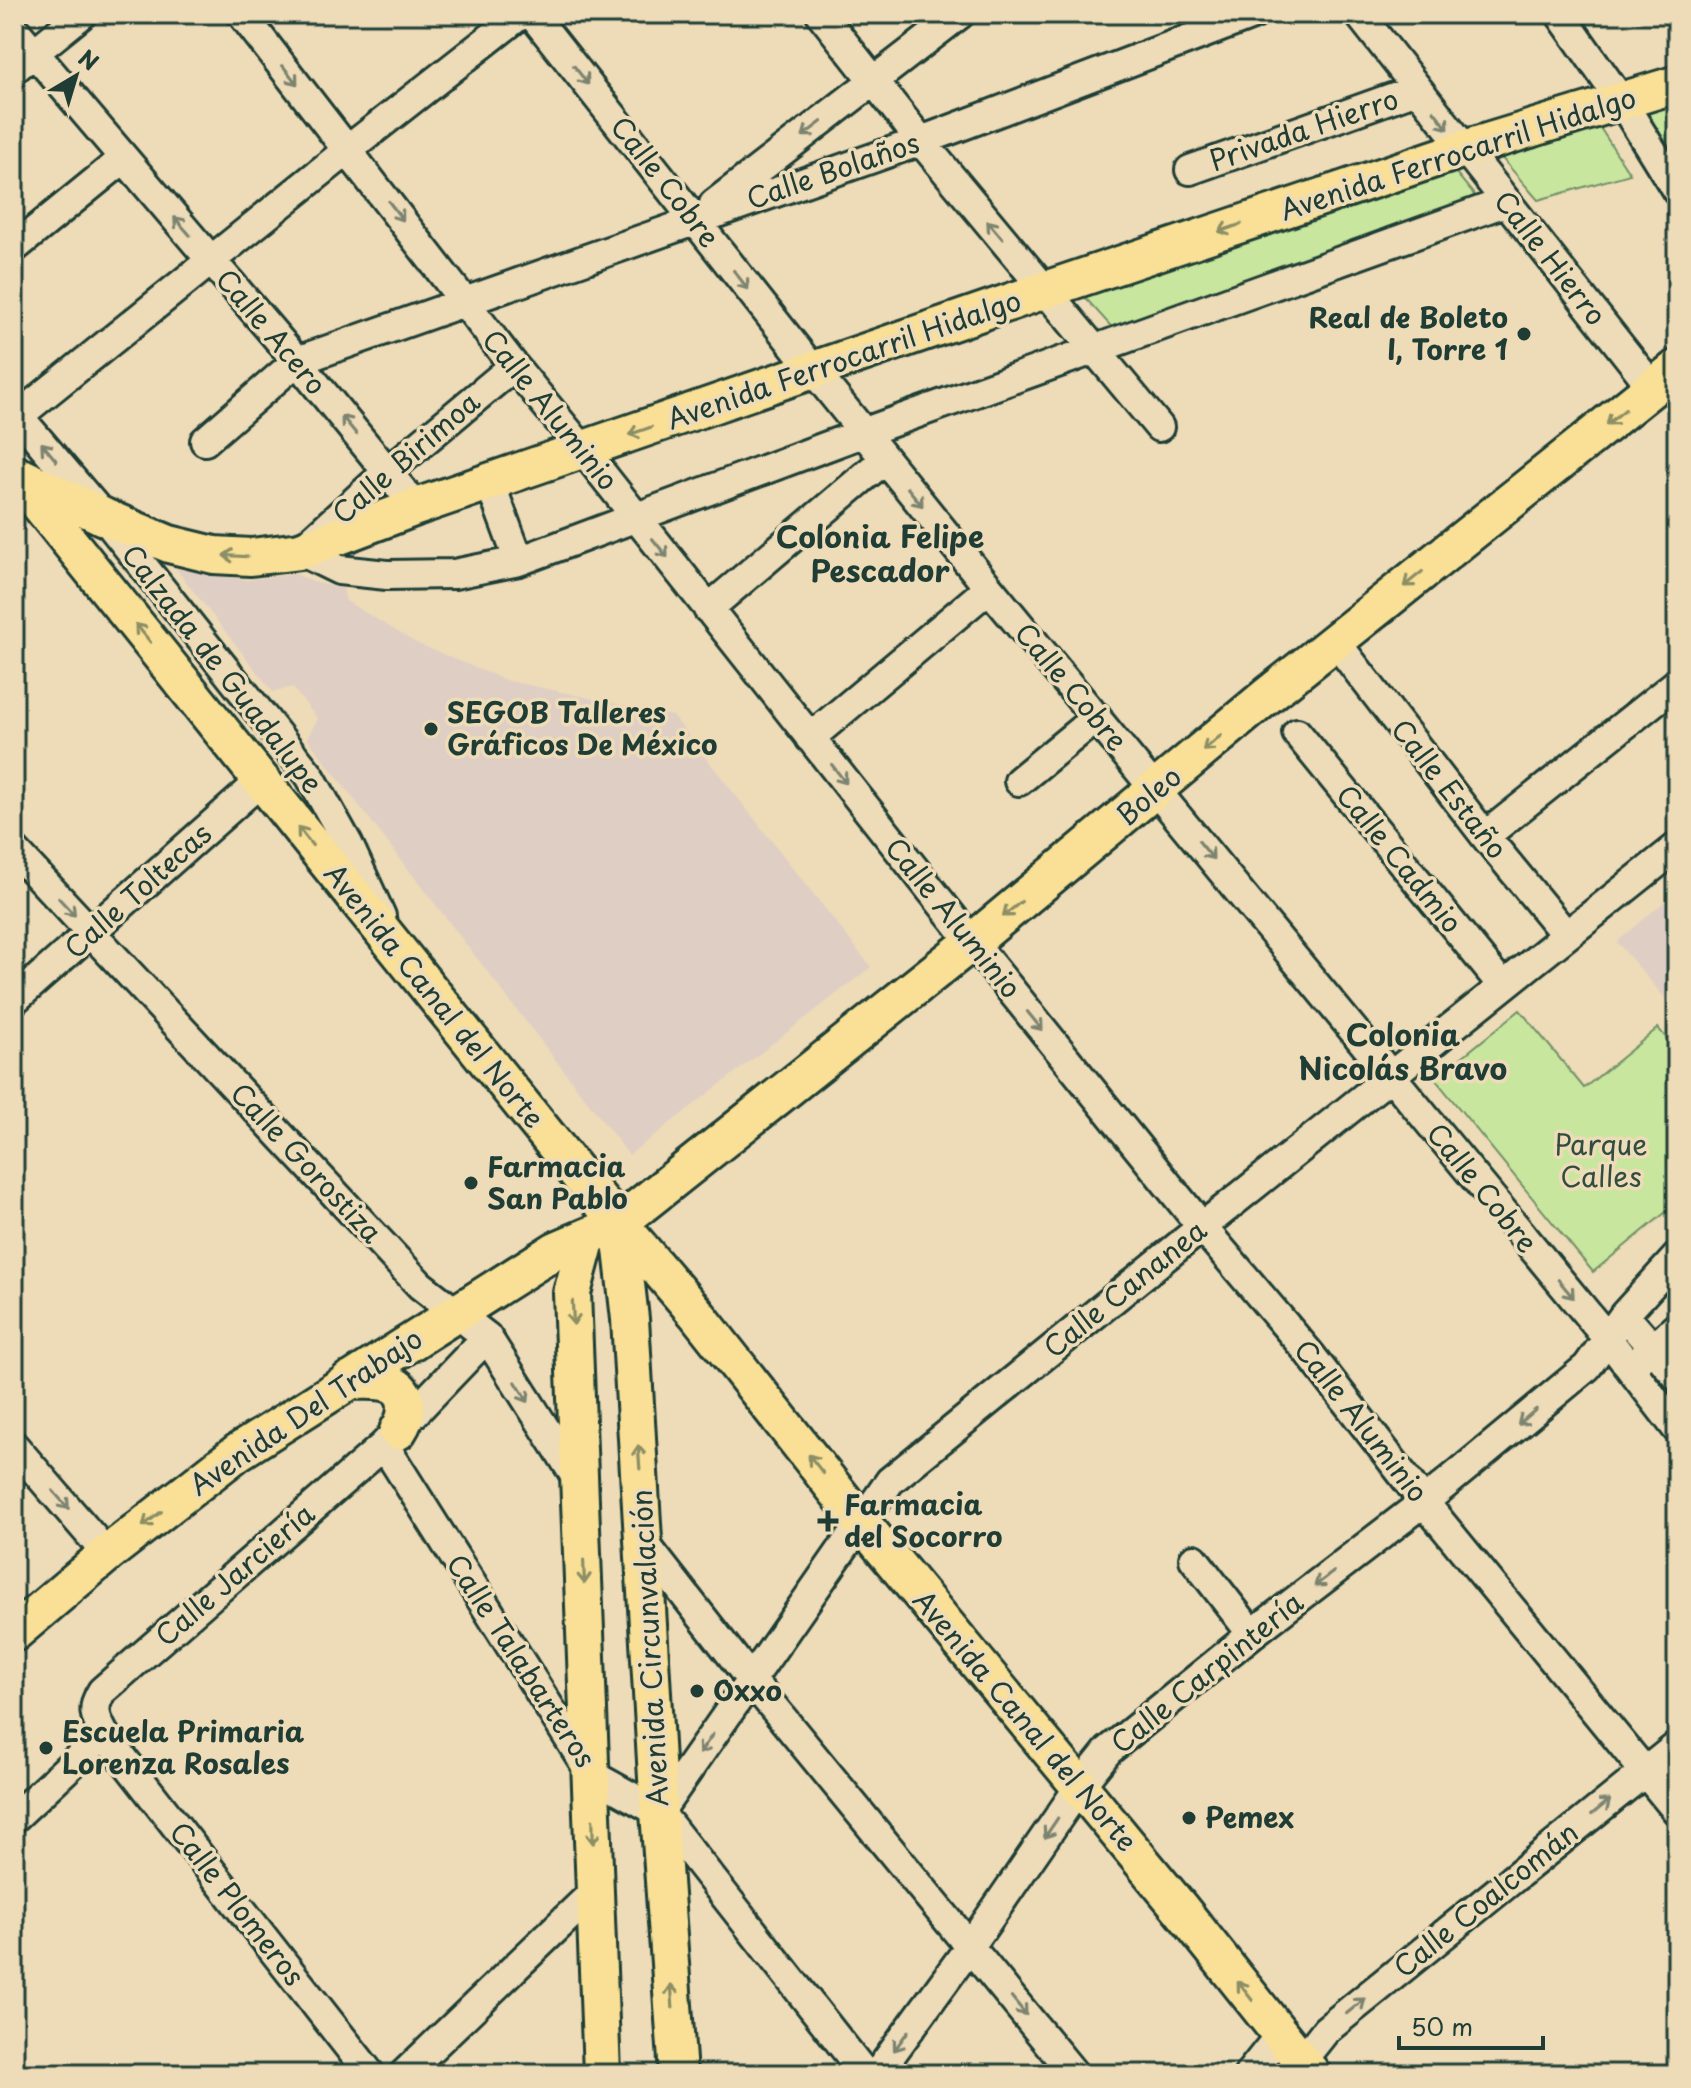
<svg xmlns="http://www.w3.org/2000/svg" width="1691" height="2088" viewBox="0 0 1691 2088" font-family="'Playpen Sans',sans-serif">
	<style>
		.built { fill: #dfcec4 }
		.green { fill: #c8e69e; stroke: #749269; stroke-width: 2 }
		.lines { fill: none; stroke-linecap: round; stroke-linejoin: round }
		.minor-casing { stroke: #1f3d34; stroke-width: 34 }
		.major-casing { stroke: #1f3d34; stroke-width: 42 }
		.minor { stroke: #eedbb8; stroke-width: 28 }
		.major { stroke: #f9e096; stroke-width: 36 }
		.oneway { stroke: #7c846f }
		.oneway2 { stroke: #8c8e65 }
		.poi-dot { fill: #1f3d34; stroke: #eedbb8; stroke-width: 3 }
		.labels { text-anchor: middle; stroke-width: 7; stroke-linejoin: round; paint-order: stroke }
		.street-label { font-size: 28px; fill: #1f3d34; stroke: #eedbb8 }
		.poi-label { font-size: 28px; font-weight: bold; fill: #1f3d34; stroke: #eedbb8; text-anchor: start }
		.park-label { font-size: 28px; fill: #304e3f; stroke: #eedbb8 }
		.neighbourhood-label { font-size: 30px; font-weight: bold; fill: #1f3d34; stroke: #eedbb8 }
	</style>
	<rect width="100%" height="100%" fill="#eedbb8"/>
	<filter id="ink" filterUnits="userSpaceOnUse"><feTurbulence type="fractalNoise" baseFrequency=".0125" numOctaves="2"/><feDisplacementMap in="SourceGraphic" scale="16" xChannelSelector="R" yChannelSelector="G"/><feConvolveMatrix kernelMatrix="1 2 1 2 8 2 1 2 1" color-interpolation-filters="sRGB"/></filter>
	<g filter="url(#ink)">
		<path class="built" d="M 176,569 L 248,580 L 296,574 L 313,582 L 343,589 L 346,601 L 416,643 L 505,680 L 673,716 L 871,967 L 629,1155 L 307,738 L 318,719 L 292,687 L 273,692 Z
			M 1677,891 L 1677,1012 L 1617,942 Z"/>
		<path class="green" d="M 1677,98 L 1677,162 L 1644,113 Z
			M 1595,120 L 1630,174 L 1538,200 L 1500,156 Z
			M 1452,168 L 1475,196 L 1117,333 L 1080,292 Z
			M 1520,1010 L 1584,1088 L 1658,1028 L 1677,1051 L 1677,1203 L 1593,1272 L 1435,1079 Z"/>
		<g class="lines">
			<defs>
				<path id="minor" d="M 242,14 L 514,366 L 584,451 L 972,942 L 1202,1227 L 1309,1353 L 1424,1502 L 1677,1811
					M 532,14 L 814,371 L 989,588 L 1607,1338 L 1677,1429
					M 821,14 L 921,141 L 1159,427
					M 1359,14 L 1653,388
					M 1560,14 L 1622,102 L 1677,191
					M 14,29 L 297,361 L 416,507
					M 14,69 L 82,14
					M 1190,170 L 1417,89
					M 714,204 L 960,14
					M 14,248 L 123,159
					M 514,366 L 387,472 L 300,551 L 339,570 L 387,575 L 454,574 L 519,561 L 865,432 L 1505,202
					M 14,411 L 104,517 L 310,776 L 348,844 L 381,916
					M 18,416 L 349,149 L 521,14
					M 205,441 L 297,361 L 921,141 L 1255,14
					M 490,483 L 519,561
					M 708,609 L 885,459
					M 1335,641 L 1485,836 L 1566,935
					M 1297,733 L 1502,985
					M 810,738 L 989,588
					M 1019,781 L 1097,717
					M 1485,836 L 1677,683
					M 14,850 L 420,1285 L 487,1337 L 581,1485
					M 14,1000 L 261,781
					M 1624,1315 L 1677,1376
					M 1642,1357 L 1677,1327
					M 384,1445 L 592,1775 L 659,1812 L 865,2074
					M 14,1446 L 107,1554
					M 645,1544 L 751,1680 L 1074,2074
					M 1194,1559 L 1252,1634
					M 659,1812 L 890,1481 L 1202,1227 L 1677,847
					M 14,1818 L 104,1734
					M 370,2074 L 104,1734 C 95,1717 91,1708 102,1691 L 384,1445 L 487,1337
					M 404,2074 L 595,1891
					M 877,2074 L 971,1945 L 1080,1786 L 1108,1751 L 1252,1634 L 1424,1502 L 1587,1367 L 1624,1315 L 1677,1257
					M 1249,2074 L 1280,2035
					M 1291,2074 L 1326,2030 L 1677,1746"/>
				<path id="major" d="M 14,473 L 590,1189 L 696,1313 L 861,1522 L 1180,1908 L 1312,2074
					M 24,478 L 104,517 L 169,544 L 214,555 L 251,557 L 300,551 L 416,507 L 1045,290 L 1464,149 L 1677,84
					M 619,1223 L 630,1319 L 659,1812 L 678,2074
					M 587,1237 L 572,1293 L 602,2074
					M 348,1381 C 368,1381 399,1376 405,1400 C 408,1412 404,1422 398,1431
					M 14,1633 L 107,1554 L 238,1452 L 556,1250 L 619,1223 L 972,942 L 1267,696 L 1677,368"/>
			</defs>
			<use href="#minor" class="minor-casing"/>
			<use href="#major" class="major-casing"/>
			<use href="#minor" class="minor"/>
			<use href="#major" class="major"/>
		</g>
		<defs><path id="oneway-shaft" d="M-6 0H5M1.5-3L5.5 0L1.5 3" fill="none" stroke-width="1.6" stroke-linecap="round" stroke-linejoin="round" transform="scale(2)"/></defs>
		<g class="oneway">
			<use href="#oneway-shaft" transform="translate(290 75) rotate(52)"/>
			<use href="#oneway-shaft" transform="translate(581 75) rotate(52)"/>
			<use href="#oneway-shaft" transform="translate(1441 120) rotate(52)"/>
			<use href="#oneway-shaft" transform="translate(812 129) rotate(143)"/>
			<use href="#oneway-shaft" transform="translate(396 211) rotate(53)"/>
			<use href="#oneway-shaft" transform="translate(182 226) rotate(-131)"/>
			<use href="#oneway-shaft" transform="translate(995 230) rotate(-130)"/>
			<use href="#oneway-shaft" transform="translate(741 280) rotate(52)"/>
			<use href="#oneway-shaft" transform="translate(349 425) rotate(-129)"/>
			<use href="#oneway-shaft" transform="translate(49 452) rotate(-130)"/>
			<use href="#oneway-shaft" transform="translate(915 497) rotate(51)"/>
			<use href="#oneway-shaft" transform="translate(660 548) rotate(51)"/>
			<use href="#oneway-shaft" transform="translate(839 774) rotate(52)"/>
			<use href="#oneway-shaft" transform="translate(1206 850) rotate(51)"/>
			<use href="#oneway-shaft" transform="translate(67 907) rotate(47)"/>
			<use href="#oneway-shaft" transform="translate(1035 1021) rotate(51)"/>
			<use href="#oneway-shaft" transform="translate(1566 1289) rotate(50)"/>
			<use href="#oneway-shaft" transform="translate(522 1392) rotate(58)"/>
			<use href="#oneway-shaft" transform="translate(1527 1417) rotate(140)"/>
			<use href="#oneway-shaft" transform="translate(61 1500) rotate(49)"/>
			<use href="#oneway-shaft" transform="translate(1324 1579) rotate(143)"/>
			<use href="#oneway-shaft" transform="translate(706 1744) rotate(125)"/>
			<use href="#oneway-shaft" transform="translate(1601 1807) rotate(-39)"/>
			<use href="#oneway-shaft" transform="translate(1051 1828) rotate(124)"/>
			<use href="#oneway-shaft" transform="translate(1019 2006) rotate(51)"/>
			<use href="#oneway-shaft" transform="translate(1356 2006) rotate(-39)"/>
			<use href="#oneway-shaft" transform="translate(901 2041) rotate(126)"/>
		</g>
		<g class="oneway2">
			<use href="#oneway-shaft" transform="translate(1230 228) rotate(161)"/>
			<use href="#oneway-shaft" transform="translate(1616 417) rotate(141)"/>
			<use href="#oneway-shaft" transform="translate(640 431) rotate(161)"/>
			<use href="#oneway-shaft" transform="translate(235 556) rotate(-177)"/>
			<use href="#oneway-shaft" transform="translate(1413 579) rotate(141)"/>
			<use href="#oneway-shaft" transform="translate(143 633) rotate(-129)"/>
			<use href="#oneway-shaft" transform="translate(1212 743) rotate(140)"/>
			<use href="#oneway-shaft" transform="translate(305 836) rotate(-128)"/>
			<use href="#oneway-shaft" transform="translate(1012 909) rotate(141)"/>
			<use href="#oneway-shaft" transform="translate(573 1313) rotate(87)"/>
			<use href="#oneway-shaft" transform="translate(639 1457) rotate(-94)"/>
			<use href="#oneway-shaft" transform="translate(816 1464) rotate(-128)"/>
			<use href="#oneway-shaft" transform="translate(152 1519) rotate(142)"/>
			<use href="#oneway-shaft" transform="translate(584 1572) rotate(88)"/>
			<use href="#oneway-shaft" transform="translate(593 1832) rotate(89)"/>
			<use href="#oneway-shaft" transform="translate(1245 1991) rotate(-128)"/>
			<use href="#oneway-shaft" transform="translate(672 1996) rotate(-94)"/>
		</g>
	</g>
	<g class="poi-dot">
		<circle cx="1524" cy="334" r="8"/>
		<circle cx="431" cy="729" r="8"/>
		<circle cx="471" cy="1183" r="8"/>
		<path d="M824 1509h8v8h8v8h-8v8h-8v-8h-8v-8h8z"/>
		<circle cx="697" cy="1691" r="8"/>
		<circle cx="46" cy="1748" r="8"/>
		<circle cx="1189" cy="1818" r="8"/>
	</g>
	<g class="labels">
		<g class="street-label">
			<text transform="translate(1304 130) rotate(-19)" y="10">Privada Hierro</text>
			<text transform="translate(1458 154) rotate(-18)" y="10">Avenida Ferrocarril Hidalgo</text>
			<text transform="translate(833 171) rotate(-19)" y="10">Calle Bolaños</text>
			<text transform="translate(665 182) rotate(52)" y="10">Calle Cobre</text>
			<text transform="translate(1550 258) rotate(52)" y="10">Calle Hierro</text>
			<text transform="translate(271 332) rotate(50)" y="10">Calle Acero</text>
			<text transform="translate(844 360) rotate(-19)" y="10">Avenida Ferrocarril Hidalgo</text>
			<text transform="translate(550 410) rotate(51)" y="10">Calle Aluminio</text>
			<text transform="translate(406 458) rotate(-41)" y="10">Calle Birimoa</text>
			<text transform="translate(222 669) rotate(52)" y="10">Calzada de Guadalupe</text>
			<text transform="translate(1071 687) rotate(50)" y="10">Calle Cobre</text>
			<text transform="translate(1449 789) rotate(52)" y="10">Calle Estaño</text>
			<text transform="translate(1149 796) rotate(-40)" y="10">Boleo</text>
			<text transform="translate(1399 859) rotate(51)" y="10">Calle Cadmio</text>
			<text transform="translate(138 891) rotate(-42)" y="10">Calle Toltecas</text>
			<text transform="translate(953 918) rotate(51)" y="10">Calle Aluminio</text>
			<text transform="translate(434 996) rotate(51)" y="10">Avenida Canal del Norte</text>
			<text transform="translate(306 1163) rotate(47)" y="10">Calle Gorostiza</text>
			<text transform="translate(1482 1188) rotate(51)" y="10">Calle Cobre</text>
			<text transform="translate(1125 1289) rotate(-39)" y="10">Calle Cananea</text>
			<text transform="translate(306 1412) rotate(-34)" y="10">Avenida Del Trabajo</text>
			<text transform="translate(1361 1421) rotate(52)" y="10">Calle Aluminio</text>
			<text transform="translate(235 1575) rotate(-41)" y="10">Calle Jarciería</text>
			<text transform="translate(650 1648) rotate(-93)" y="10">Avenida Circunvalación</text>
			<text transform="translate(521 1661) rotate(57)" y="10">Calle Talabarteros</text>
			<text transform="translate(1207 1673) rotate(-39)" y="10">Calle Carpintería</text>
			<text transform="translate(1025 1721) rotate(50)" y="10">Avenida Canal del Norte</text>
			<text transform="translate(1486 1900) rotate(-39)" y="10">Calle Coalcomán</text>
			<text transform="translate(237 1904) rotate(52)" y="10">Calle Plomeros</text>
		</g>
		<g class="poi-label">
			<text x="1508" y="328" text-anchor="end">Real de Boleto<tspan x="1508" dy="32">I, Torre 1</tspan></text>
			<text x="447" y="723">SEGOB Talleres<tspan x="447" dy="32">Gráficos De México</tspan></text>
			<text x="487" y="1177">Farmacia<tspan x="487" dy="32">San Pablo</tspan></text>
			<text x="844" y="1515">Farmacia<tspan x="844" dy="32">del Socorro</tspan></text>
			<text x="713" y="1701">Oxxo</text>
			<text x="62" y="1742">Escuela Primaria<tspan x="62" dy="32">Lorenza Rosales</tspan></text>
			<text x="1205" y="1828">Pemex</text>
		</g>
		<g class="park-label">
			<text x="1601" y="1155">Parque<tspan x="1601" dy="32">Calles</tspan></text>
		</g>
		<g class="neighbourhood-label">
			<text x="880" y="548">Colonia Felipe<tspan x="880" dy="34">Pescador</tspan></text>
			<text x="1403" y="1046">Colonia<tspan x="1403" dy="34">Nicolás Bravo</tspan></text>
		</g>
	</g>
	<rect width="1691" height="2088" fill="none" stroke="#eedbb8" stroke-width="48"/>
	<rect x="24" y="24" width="1643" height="2040" fill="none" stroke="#1f3d34" stroke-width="3" filter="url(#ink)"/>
	<g transform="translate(76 76) rotate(38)" stroke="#eedbb8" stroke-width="6" paint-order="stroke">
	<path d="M0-6L14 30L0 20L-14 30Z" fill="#1f3d34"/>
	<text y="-12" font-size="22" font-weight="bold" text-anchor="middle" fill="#1f3d34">N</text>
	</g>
	<path d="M1399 2036v12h144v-12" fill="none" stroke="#1f3d34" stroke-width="4"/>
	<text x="1411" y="2036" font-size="24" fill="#1f3d34" stroke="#eedbb8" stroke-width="6" paint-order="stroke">50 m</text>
</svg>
